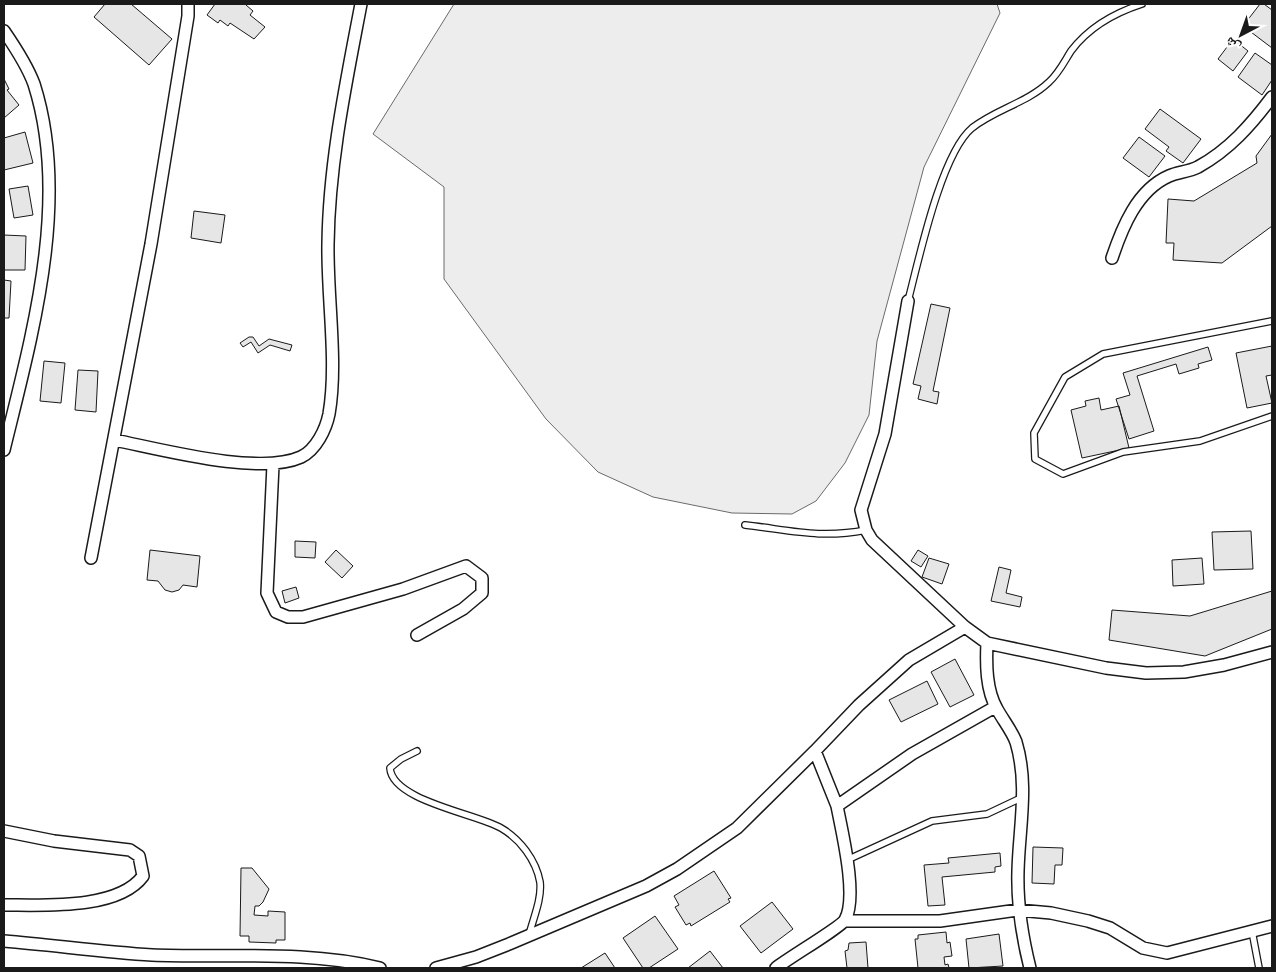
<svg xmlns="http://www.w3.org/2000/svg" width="1276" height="972" viewBox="0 0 1276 972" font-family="'Fira Sans Condensed','Noto Naskh Arabic',sans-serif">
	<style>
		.built { fill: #ededed; stroke: #6a6a6a }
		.building { fill: #e6e6e6; stroke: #1a1a1a }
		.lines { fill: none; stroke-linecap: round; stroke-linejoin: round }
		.service-casing { stroke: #1a1a1a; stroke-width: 8 }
		.minor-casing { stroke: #1a1a1a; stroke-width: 14 }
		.service { stroke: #fff; stroke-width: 5.5 }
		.minor { stroke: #fff; stroke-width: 11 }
	</style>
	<rect width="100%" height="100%" fill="#fff"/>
	<path class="built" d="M 454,4 L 997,4 L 1000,13 L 924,167 L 877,341 L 869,415 L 845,463 L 816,501 L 792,514 L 732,513 L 653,497 L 598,472 L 546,419 L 444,279 L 444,187 L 373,134 Z"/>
	<path class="building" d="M 105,4 L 131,4 L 172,39 L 149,65 L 94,17 Z
		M 215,4 L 247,4 L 246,5 L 253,11 L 250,15 L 265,27 L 254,39 L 230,23 L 228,26 L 220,20 L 218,23 L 207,15 Z
		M 1260,4 L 1264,4 L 1272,10 L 1272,48 L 1243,26 Z
		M 1233,39 L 1248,51 L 1233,71 L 1218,59 Z
		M 1255,53 L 1272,65 L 1272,80 L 1262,95 L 1238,77 Z
		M 4,79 L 9,89 L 7,90 L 19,105 L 4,118 Z
		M 1160,109 L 1201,139 L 1183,163 L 1166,151 L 1169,147 L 1145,129 Z
		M 25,132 L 33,163 L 4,170 L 4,138 Z
		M 1272,134 L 1272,226 L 1222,263 L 1173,260 L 1174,243 L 1166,243 L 1168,199 L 1194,201 L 1257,163 L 1256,156 Z
		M 1139,137 L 1165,156 L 1149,177 L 1123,158 Z
		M 28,186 L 33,215 L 14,218 L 9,189 Z
		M 194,211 L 225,215 L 221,243 L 191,238 Z
		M 4,235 L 26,236 L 25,270 L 4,270 Z
		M 4,280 L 11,281 L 9,318 L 4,318 Z
		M 931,304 L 950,308 L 933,391 L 939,392 L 937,404 L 918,399 L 921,386 L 913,384 Z
		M 249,337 L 253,337 L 259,346 L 269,339 L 292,345 L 290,351 L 270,345 L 258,353 L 251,342 L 243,347 L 240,343 Z
		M 1272,346 L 1272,375 L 1266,376 L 1272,403 L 1247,408 L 1236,353 Z
		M 1208,347 L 1212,360 L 1198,364 L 1199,368 L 1179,374 L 1176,364 L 1137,376 L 1154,431 L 1129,439 L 1116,399 L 1130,395 L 1123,373 Z
		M 44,361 L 65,363 L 61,403 L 40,401 Z
		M 78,370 L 98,371 L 96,412 L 75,410 Z
		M 1099,398 L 1101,410 L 1119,406 L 1129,448 L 1082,458 L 1071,410 L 1086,406 L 1085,401 Z
		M 1251,531 L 1253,569 L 1214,570 L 1212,532 Z
		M 295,541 L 316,542 L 315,558 L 295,557 Z
		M 150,550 L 200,556 L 197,587 L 183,585 L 179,590 L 172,592 L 165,590 L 158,581 L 147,580 Z
		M 336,550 L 353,566 L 342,578 L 325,562 Z
		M 918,550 L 928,556 L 921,567 L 911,561 Z
		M 929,558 L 949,564 L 942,584 L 922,577 Z
		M 1202,558 L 1204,584 L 1173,586 L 1172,560 Z
		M 999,567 L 1011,570 L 1006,593 L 1022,597 L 1020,607 L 991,601 Z
		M 296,587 L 299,598 L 285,603 L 282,591 Z
		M 1272,591 L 1272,629 L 1205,656 L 1109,640 L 1112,610 L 1190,616 Z
		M 955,659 L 974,695 L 950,707 L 931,672 Z
		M 927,681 L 938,704 L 901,722 L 889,700 Z
		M 1033,847 L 1063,848 L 1062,865 L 1055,865 L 1054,884 L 1032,883 Z
		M 1000,853 L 1001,866 L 995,867 L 995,872 L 942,877 L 945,905 L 928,906 L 924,865 L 949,863 L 948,858 Z
		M 241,868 L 252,868 L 269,889 L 263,902 L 259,906 L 255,906 L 254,915 L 268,916 L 268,911 L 285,912 L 285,940 L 276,940 L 276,943 L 249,942 L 249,936 L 240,936 Z
		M 714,871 L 731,898 L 728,899 L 730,902 L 691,926 L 690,923 L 686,925 L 675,907 L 679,905 L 674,896 Z
		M 772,902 L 793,929 L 761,953 L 740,926 Z
		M 655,916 L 678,949 L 649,968 L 643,968 L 623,938 Z
		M 946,932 L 947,943 L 950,942 L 952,956 L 944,957 L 945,965 L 948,964 L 949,968 L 918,968 L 915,939 L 918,939 L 918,935 Z
		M 999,934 L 1003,966 L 969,968 L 966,939 Z
		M 866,942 L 868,968 L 847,968 L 845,951 L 848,950 L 849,943 Z
		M 710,951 L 723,968 L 688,968 Z
		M 605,953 L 615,968 L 581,968 Z"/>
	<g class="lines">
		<defs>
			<path id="service" d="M 908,301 C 919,259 941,154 972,128 C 996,109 1027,103 1049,82 C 1059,73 1064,62 1071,51 C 1089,27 1114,13 1142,4
				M 1272,321 L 1103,354 L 1065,377 L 1034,433 L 1035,459 L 1063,474 L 1123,452 L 1200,441 L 1272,416
				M 745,525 C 790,530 820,539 866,530
				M 417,751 L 401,759 L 390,768 C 392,801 478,814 501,828 C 520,839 536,860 540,882 C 542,899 533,919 529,935
				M 847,860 L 932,821 L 987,814 L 1023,797
				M 1252,931 L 1259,968"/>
			<path id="minor" d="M 4,31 C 15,47 27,65 34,84 C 71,200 32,335 4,450
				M 1112,258 C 1122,228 1137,190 1169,176 C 1178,172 1188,172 1198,167 C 1229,150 1251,125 1272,97
				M 908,301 L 885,434 L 861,510 L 866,530 L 872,540 L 965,627 L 987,643 L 1106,668 L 1146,673 L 1184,672 L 1224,665 L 1272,652
				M 114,440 C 160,449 259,476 301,457 C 316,450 326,429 329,414 C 338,363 327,297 328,244 C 329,163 346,83 361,4
				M 273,465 L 267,593 L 276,612 L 288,617 L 303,617 L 403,589 L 466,566 L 482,578 L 482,593 L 463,609 L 417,635
				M 91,558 L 151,244 L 188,16 L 188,4
				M 987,643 C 986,664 986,690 997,709 C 1003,720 1012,731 1016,742 C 1029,785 1019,828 1018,871 C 1017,904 1022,936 1030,968
				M 815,751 L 837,806
				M 4,831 L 54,841 L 130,850 L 139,856 L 143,876 C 118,910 43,905 4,905
				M 845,921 L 940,921 L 1018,910 L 1051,913 L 1088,921 L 1110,928 L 1143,948 L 1167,953 L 1272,926
				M 4,941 C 53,945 103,952 152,955 C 228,958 305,950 380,968
				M 436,968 L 476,957 L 509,944 L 646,886 L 677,869 L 737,828 L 815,751 L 859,705 L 909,660 L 965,627
				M 776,968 C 787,959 841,927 845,920 C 858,897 842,832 837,806 L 912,754 L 995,707"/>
		</defs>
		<use href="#service" class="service-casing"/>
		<use href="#minor" class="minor-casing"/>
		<use href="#service" class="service"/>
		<use href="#minor" class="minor"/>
	</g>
	<rect width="1276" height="972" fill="none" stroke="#1a1a1a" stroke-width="10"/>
	<g transform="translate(1241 35) rotate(221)" stroke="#ffffff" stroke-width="4" paint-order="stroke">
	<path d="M0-4L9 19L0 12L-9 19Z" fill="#1a1a1a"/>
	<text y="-8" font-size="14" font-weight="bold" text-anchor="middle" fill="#1a1a1a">ش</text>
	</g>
</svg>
